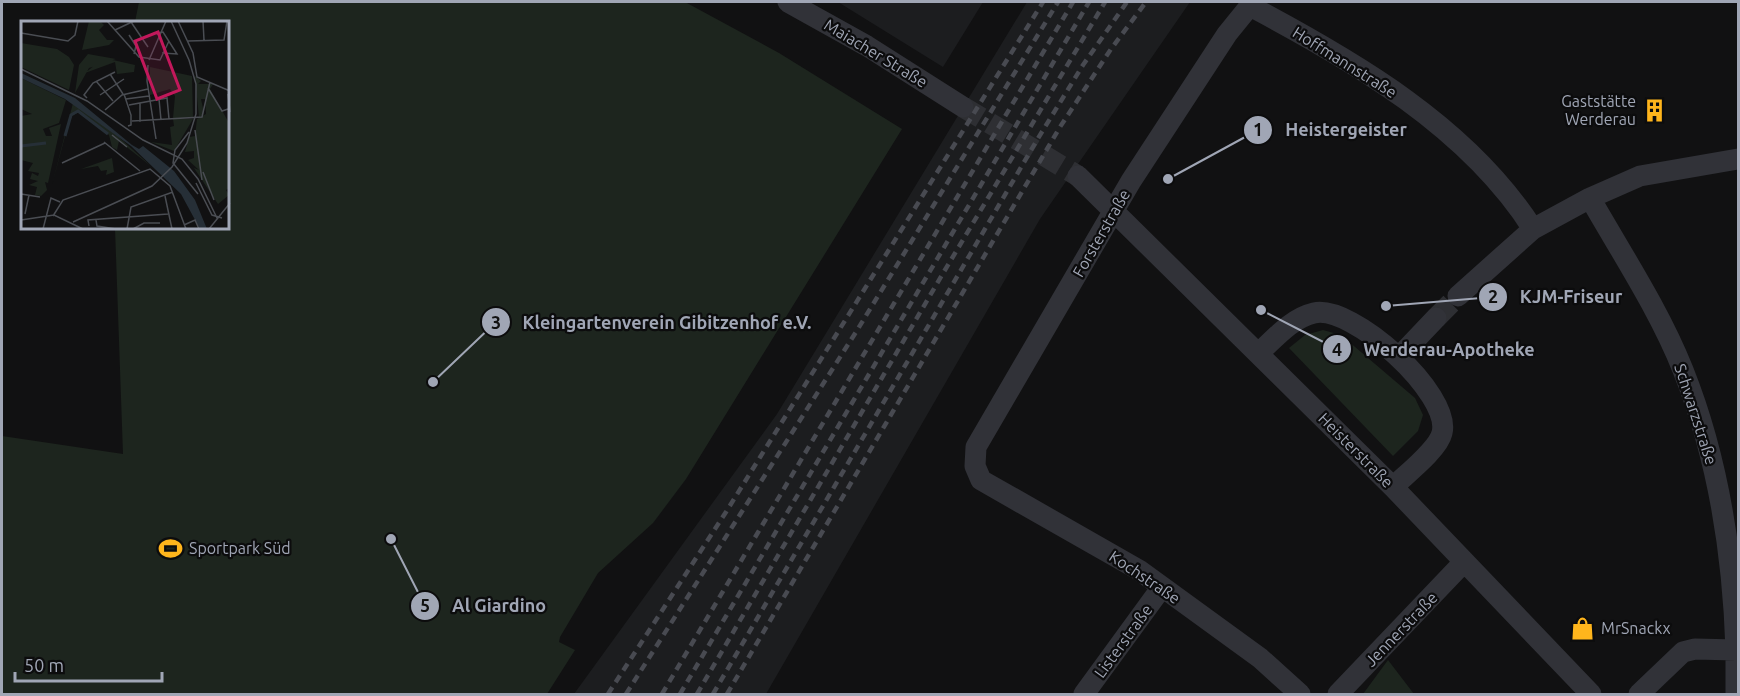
<svg xmlns="http://www.w3.org/2000/svg" width="1740" height="696" viewBox="0 0 1740 696" font-family="Ubuntu,sans-serif">
	<style>
		.built { fill: #1c1d1f }
		.green { fill: #1d251e }
		.lines { fill: none; stroke-linecap: round; stroke-linejoin: round }
		.minor-tunnel { stroke: #2e2f33; stroke-width: 21; stroke-dasharray: 21 10; stroke-linecap: butt }
		.minor { stroke: #313238; stroke-width: 21 }
		.rail { stroke: #484a51; stroke-width: 4.5; stroke-dasharray: 8 6; stroke-linecap: butt }
		.labels { text-anchor: middle; stroke-width: 4.5; stroke-linejoin: round; paint-order: stroke }
		.street-label { font-size: 16px; fill: #a0a6b5; stroke: #0c0c0d }
		.poi-label { font-size: 16px; fill: #a0a6b5; stroke: #0c0c0d; text-anchor: start }
		.inset-river { fill: none; stroke: #262f37; stroke-width: 3 }
		.inset-road { fill: none; stroke: #4a4d53; stroke-width: 1.5 }
		.view { fill: #c2185b; fill-opacity: 0.15; stroke: #c2185b; stroke-width: 3 }
		.inset-edge { fill: none; stroke: #a0a6b5; stroke-width: 3 }
		.leader { fill: none; stroke: #a0a6b5; stroke-width: 2 }
		.callout-dot { fill: #a0a6b5; stroke: #0c0c0d; stroke-width: 2 }
		.mark-label { font-size: 18px; text-anchor: middle; font-weight: bold; fill: #111 }
		.callout-label { font-size: 18px; text-anchor: middle; font-weight: bold; fill: #a0a6b5; stroke: #0c0c0d; stroke-width: 4.5; stroke-linejoin: round; paint-order: stroke }
	</style>
	<rect width="100%" height="100%" fill="#111112"/>
	<path class="built" d="M 838,2 L 983,2 L 943,67 Z
		M 1027,2 L 1190,2 L 1040,219 L 766,694 L 574,694 L 777,414 Z"/>
	<path class="green" d="M 139,2 L 685,2 L 779,53 L 902,129 L 686,479 L 653,523 L 598,573 L 560,637 L 559,642 L 575,650 L 547,694 L 2,694 L 2,436 L 123,454 L 115,228 L 228,228 L 228,22 L 135,22 Z
		M 1323,330 L 1341,335 L 1415,398 L 1423,415 L 1418,431 L 1393,456 L 1289,348 L 1305,335 Z
		M 1388,660 L 1414,694 L 1363,694 Z"/>
	<g class="lines">
		<path class="minor-tunnel" d="M 963,107 L 1078,176
			M 1436,318 L 1458,296"/>
		<path class="minor" d="M 788,2 L 867,46 L 963,107
			M 1253,2 L 1227,34 L 1131,181 L 976,447 L 975,466 L 981,480 L 1139,570 L 1260,658 L 1300,694
			M 1250,6 C 1354,61 1468,127 1533,229
			M 1078,176 L 1393,487 L 1591,694
			M 1590,198 C 1622,254 1659,310 1683,370 C 1719,460 1733,554 1736,650
			M 1458,296 L 1533,229 L 1590,198 L 1640,176 L 1738,159
			M 1259,353 C 1275,338 1292,318 1314,313 C 1352,304 1452,394 1442,433 C 1438,450 1405,475 1393,487
			M 1399,357 L 1436,318
			M 1084,694 L 1162,587
			M 1338,694 L 1463,563
			M 1639,694 L 1683,652 L 1695,649 L 1736,650 L 1736,694"/>
		<path class="rail" d="M 608,694 L 726,512 L 1043,2
			M 626,694 L 856,332 L 1058,2
			M 662,694 L 1073,2
			M 680,694 L 1089,2
			M 697,694 L 942,275 L 1105,2
			M 713,694 L 1037,140 L 1083,65 L 1127,2
			M 727,694 L 1060,127 L 1111,49 L 1146,2"/>
	</g>
	<defs>
		<symbol id="building-bare" viewBox="-9 -9 18 18"><path d="M-4-6H4V6H1V3H-1V6H-4ZM-2.5-4.3h1.7v1.8h-1.7ZM.8-4.3h1.7v1.8H.8ZM-2.5-1h1.7V.8h-1.7ZM.8-1h1.7V.8H.8Z" fill="#ffb51c" stroke="#0c0c0d" stroke-width="2.5" paint-order="stroke"/></symbol>
		<symbol id="stadium-bare" viewBox="-9 -9 18 18"><path d="M0-5a6.5 5 0 1 0 0 10a6.5 5 0 1 0 0-10ZM-3.5-1.8h7v3.6h-7Z" fill="#ffb51c" stroke="#0c0c0d" stroke-width="2.5" paint-order="stroke"/></symbol>
		<symbol id="shop-bare" viewBox="-9 -9 18 18"><path d="M-5-2.5h2.3a2.7 3.5 0 0 1 5.4 0H5L5.5 6h-11ZM-1.5-2.5h3a1.5 2.3 0 0 0-3 0Z" fill="#ffb51c" stroke="#0c0c0d" stroke-width="2.5" paint-order="stroke"/></symbol>
	</defs>
	<g fill-rule="evenodd">
		<use href="#building-bare" x="1638" y="94" width="33" height="33"/>
		<use href="#stadium-bare" x="154" y="532" width="33" height="33"/>
		<use href="#shop-bare" x="1566" y="612" width="33" height="33"/>
	</g>
	<g class="labels">
		<g class="street-label">
			<text transform="translate(876 53) rotate(31)" y="6">Maiacher Straße</text>
			<text transform="translate(1345 62) rotate(32)" y="6">Hoffmannstraße</text>
			<text transform="translate(1101 233) rotate(-60)" y="6">Forsterstraße</text>
			<text transform="translate(1696 414) rotate(72)" y="6">Schwarzstraße</text>
			<text transform="translate(1356 450) rotate(45)" y="6">Heisterstraße</text>
			<text transform="translate(1145 577) rotate(34)" y="6">Kochstraße</text>
			<text transform="translate(1401 629) rotate(-46)" y="6">Jennerstraße</text>
			<text transform="translate(1123 641) rotate(-54)" y="6">Listerstraße</text>
		</g>
		<g class="poi-label">
			<text x="1636" y="107" text-anchor="end">Gaststätte<tspan x="1636" dy="18">Werderau</tspan></text>
			<text x="189" y="554">Sportpark Süd</text>
			<text x="1601" y="634">MrSnackx</text>
		</g>
	</g>
	<g transform="translate(21 21)">
		<rect width="208" height="208" fill="#111112"/>
		<path d="M 68,0 L 79,0 L 83,4 L 78,9 L 86,19 L 93,19 L 88,24 L 61,29 ZM 0,22 L 36,28 L 48,36 L 53,44 L 48,69 L 0,46 ZM 67,33 L 95,38 L 68,47 L 54,72 L 58,44 ZM 92,39 L 114,44 L 113,51 L 96,53 L 94,41 L 64,52 L 74,44 ZM 129,46 L 171,55 L 172,97 L 152,97 L 154,75 L 149,68 L 129,74 ZM 174,55 L 180,60 L 177,63 L 192,63 L 189,68 L 208,102 L 208,167 L 205,169 L 208,174 L 197,183 L 173,147 L 178,149 L 167,139 L 173,137 L 173,130 L 164,131 L 168,116 L 174,115 L 176,98 L 185,93 L 184,78 L 180,78 L 183,92 L 178,97 ZM 0,57 L 45,79 L 38,102 L 22,108 L 25,115 L 31,115 L 28,107 L 40,103 L 27,162 L 24,161 L 26,169 L 20,175 L 14,174 L 16,166 L 8,164 L 17,160 L 9,158 L 11,152 L 17,155 L 18,152 L 7,150 L 12,142 L 0,139 L 0,95 L 11,93 L 0,88 ZM 52,82 L 91,110 L 131,146 L 98,120 L 96,129 L 91,126 L 88,114 L 58,91 L 51,95 L 47,104 L 31,164 ZM 152,98 L 172,98 L 153,130 L 130,121 L 151,124 L 149,106 L 153,105 ZM 91,137 L 93,151 L 85,154 L 86,149 L 80,150 L 77,145 L 60,148 Z" fill="#1d251e"/>
		<path d="M 0,52 L 54,77 L 111,124 L 118,128 L 122,125 L 153,150 L 174,179 L 186,208 L 179,208 L 160,173 L 110,125 L 44,78 L 0,57 Z" fill="#262f37"/>
		<path class="inset-river" d="M 44,115 L 50,94 L 57,90 L 87,113M 0,125 L 25,122"/>
		<path class="inset-road" d="M 86,0 L 118,36 L 139,39 L 148,20M 157,0 L 172,32 L 176,56 L 209,70M 182,0 L 183,19M 110,1 L 127,26M 94,9 L 113,0M 0,12 L 47,20 L 54,14 L 57,0M 108,14 L 115,25 L 113,33M 139,15 L 135,12 L 142,11 L 156,33 L 141,32M 167,20 L 203,19 L 206,0M 128,39 L 145,0M 127,44 L 126,60 L 135,118M 0,48 L 66,80 L 122,119 L 161,138 L 177,158 L 196,197M 89,53 L 102,73M 75,60 L 92,80M 187,67 L 201,90 L 207,88M 103,73 L 110,94 L 110,104 L 107,105M 207,73 L 209,91M 79,74 L 103,58M 66,77 L 63,74 L 72,62 L 94,51M 105,78 L 128,75M 138,78 L 140,99M 119,82 L 119,101M 108,84 L 146,77 L 148,98M 84,89 L 101,74 L 127,68M 111,100 L 181,96 L 189,61M 174,109 L 181,159M 168,111 L 154,129 L 152,142 L 177,173M 91,114 L 106,126M 83,121 L 119,150M 41,142 L 84,122M 182,151 L 193,179M 175,162 L 191,194 L 201,197M 0,173 L 19,176M 144,175 L 151,208M 4,193 L 8,174M 32,195 L 42,179 L 129,148 L 149,165 L 165,208M 0,199 L 33,194 L 62,208M 75,199 L 76,205 L 95,208M 52,201 L 131,165 L 151,146 L 166,122 L 175,93 L 175,63 L 168,39 L 150,0M 163,204 L 174,199 L 178,208M 68,205 L 67,199 L 147,193M 22,208 L 30,177 L 39,181M 106,208 L 110,186 L 152,171M 112,208 L 123,202 L 139,202M 188,208 L 209,182"/>
		<path class="view" d="M 137,11 L 159,69 L 136,78 L 114,20 Z"/>
		<rect width="208" height="208" class="inset-edge"/>
	</g>
	<path class="leader" d="M1168 179L1258 130M1386 306L1493 297M433 382L496 322M1261 310L1337 349M391 539L425 606"/>
	<g class="callout-dot">
		<circle cx="1168" cy="179" r="6"/>
		<circle cx="1386" cy="306" r="6"/>
		<circle cx="433" cy="382" r="6"/>
		<circle cx="1261" cy="310" r="6"/>
		<circle cx="391" cy="539" r="6"/>
		<circle cx="1258" cy="130" r="15"/>
		<circle cx="1493" cy="297" r="15"/>
		<circle cx="496" cy="322" r="15"/>
		<circle cx="1337" cy="349" r="15"/>
		<circle cx="425" cy="606" r="15"/>
	</g>
	<g class="mark-label">
		<text x="1258" y="136">1</text>
		<text x="1493" y="303">2</text>
		<text x="496" y="329">3</text>
		<text x="1337" y="356">4</text>
		<text x="425" y="612">5</text>
	</g>
	<g class="callout-label">
		<text x="1346" y="136">Heistergeister</text>
		<text x="1571" y="303">KJM-Friseur</text>
		<text x="667" y="329">Kleingartenverein Gibitzenhof e.V.</text>
		<text x="1449" y="356">Werderau-Apotheke</text>
		<text x="499" y="612">Al Giardino</text>
	</g>
	<rect width="1740" height="696" fill="none" stroke="#a0a6b5" stroke-width="6"/>
	<path d="M15 672v9h147v-9" fill="none" stroke="#a0a6b5" stroke-width="3"/>
	<text x="24" y="672" font-size="18" fill="#a0a6b5" stroke="#0c0c0d" stroke-width="4.5" paint-order="stroke">50 m</text>
</svg>
